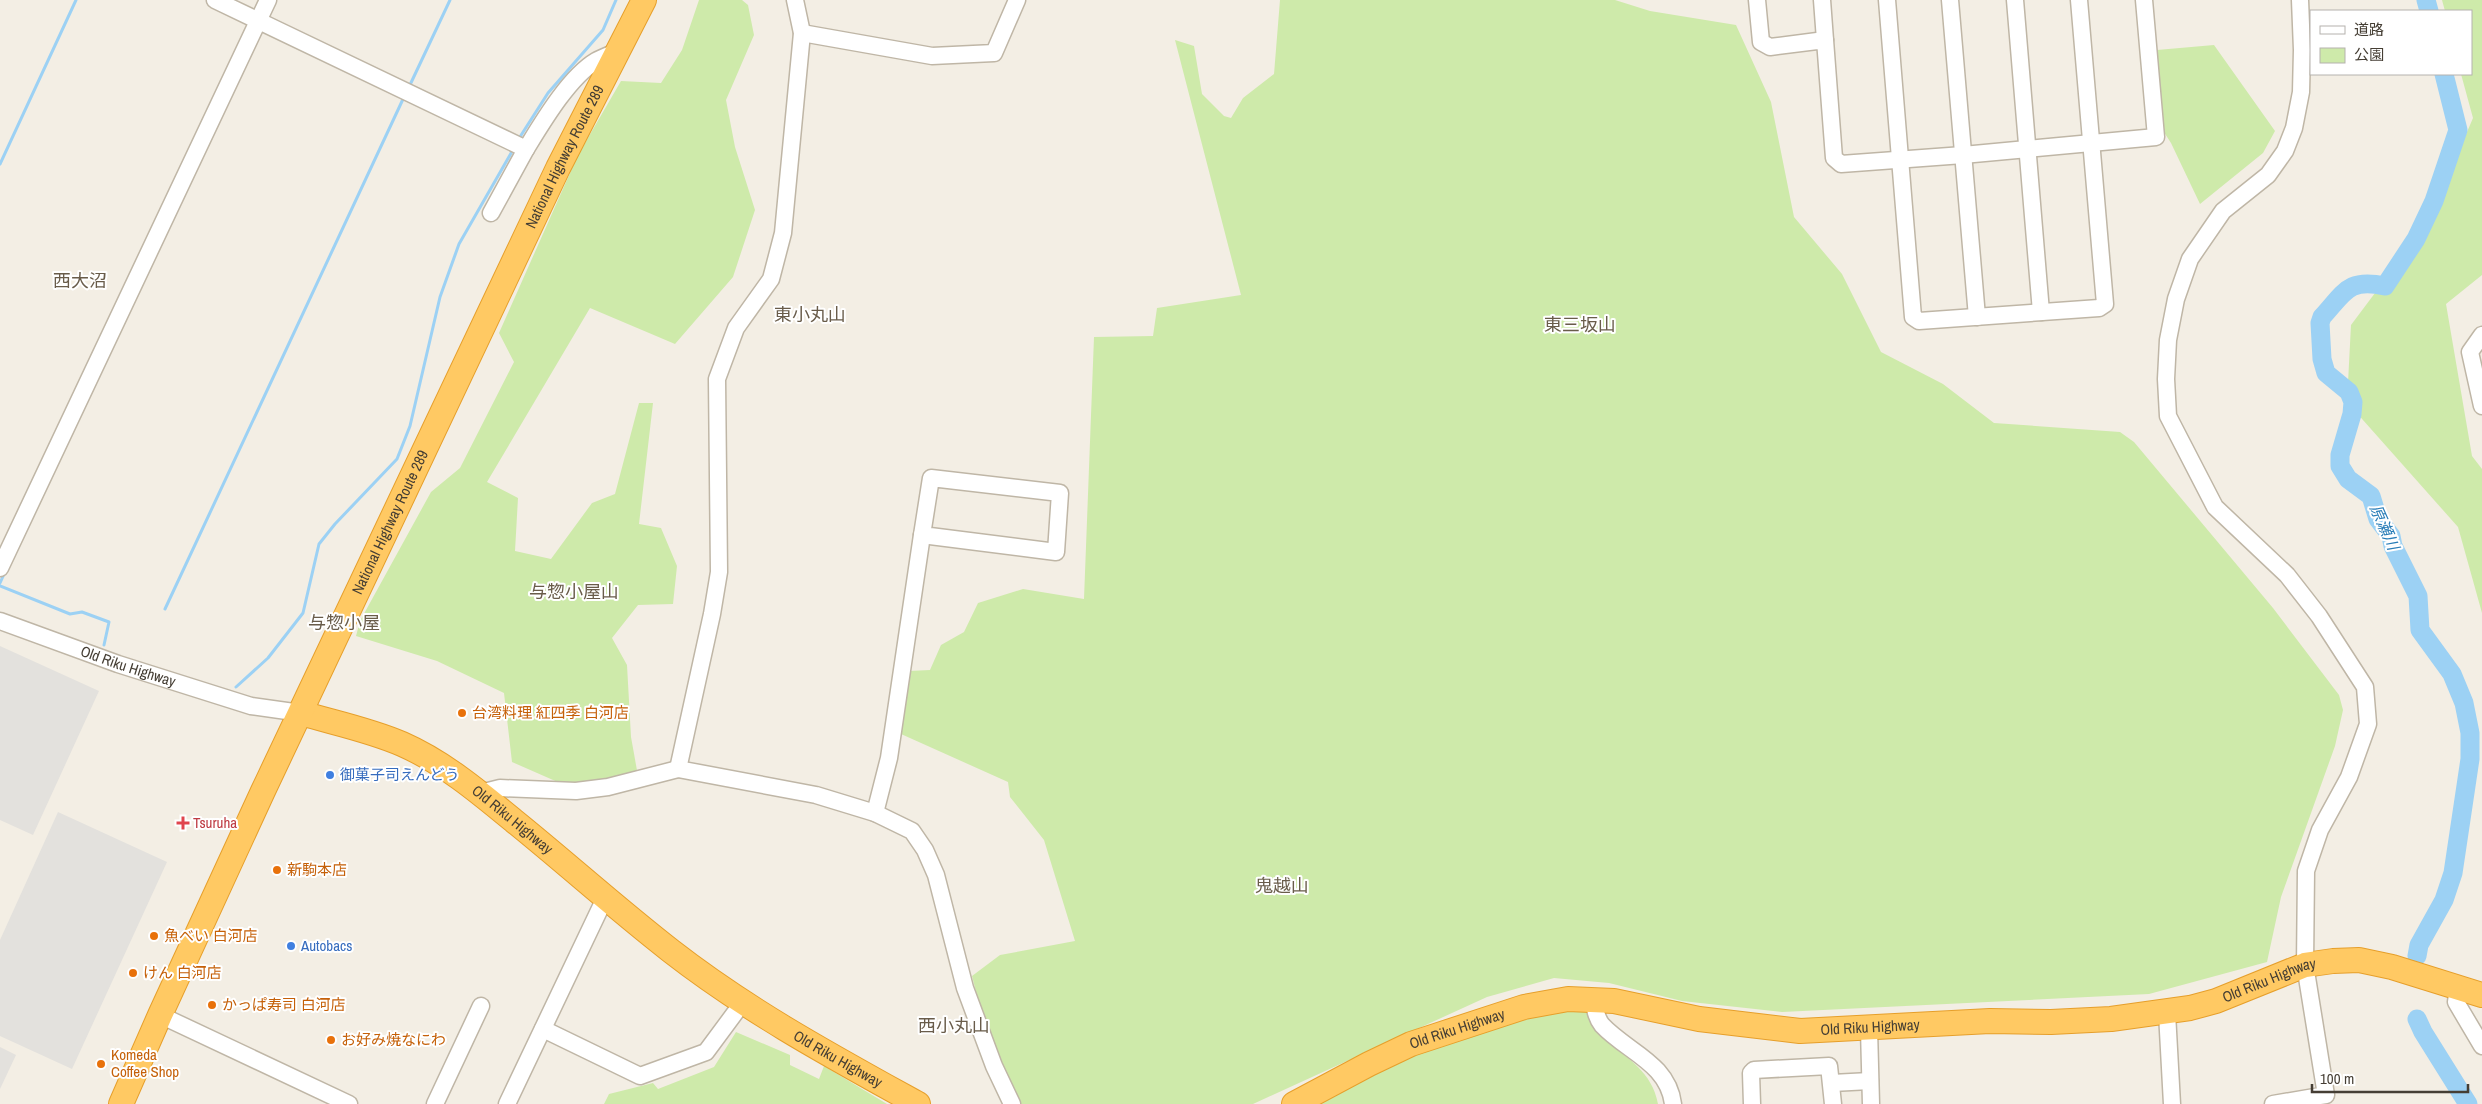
<svg xmlns="http://www.w3.org/2000/svg" width="2482" height="1104" viewBox="0 0 2482 1104" font-family="'Archivo Narrow','Noto Sans JP',sans-serif">
	<style>
		.green { fill: #ceeaaa }
		.parking { fill: #e3e1dd }
		.lines { fill: none; stroke-linecap: round; stroke-linejoin: round }
		.stream { stroke: #9cd1f4; stroke-width: 3 }
		.river { stroke: #9cd1f4; stroke-width: 19 }
		.minor-casing { stroke: #bfb6a6; stroke-width: 19 }
		.highway-casing { stroke: #e69f2b; stroke-width: 26 }
		.minor { stroke: #fff; stroke-width: 16 }
		.highway { stroke: #ffc963; stroke-width: 24 }
		.food-dot { fill: #e8710a; stroke: #fff; stroke-width: 2 }
		.shop-dot { fill: #3f7fe0; stroke: #fff; stroke-width: 2 }
		.health-dot { fill: #e0444e; stroke: #fff; stroke-width: 2 }
		.labels { text-anchor: middle; stroke-width: 4; stroke-linejoin: round; paint-order: stroke }
		.street-label { font-size: 15px; fill: #453e34; stroke: #fff }
		.food-label { font-size: 15px; fill: #c56008; stroke: #fff; text-anchor: start }
		.shop-label { font-size: 15px; fill: #366cbe; stroke: #fff; text-anchor: start }
		.health-label { font-size: 15px; fill: #be3a42; stroke: #fff; text-anchor: start }
		.water-label { font-size: 16px; font-style: italic; fill: #277cb7; stroke: #fff }
		.quarter-label { font-size: 18px; fill: #695c4a; stroke: #fff }
	</style>
	<rect width="100%" height="100%" fill="#f3eee4"/>
	<path class="green" d="M 699,0 L 742,0 L 748,5 L 754,35 L 726,100 L 735,147 L 755,210 L 733,277 L 675,344 L 590,308 L 487,482 L 518,498 L 515,551 L 551,559 L 592,503 L 615,494 L 639,403 L 653,403 L 639,524 L 661,528 L 677,566 L 673,604 L 638,605 L 612,638 L 627,665 L 631,737 L 638,776 L 569,787 L 512,762 L 504,693 L 437,661 L 356,636 L 360,621 L 431,492 L 460,468 L 514,362 L 499,333 L 578,155 L 621,81 L 661,83 L 682,50 Z
		M 1280,0 L 1615,0 L 1650,11 L 1736,25 L 1771,102 L 1794,217 L 1842,274 L 1881,352 L 1943,384 L 1994,423 L 2120,432 L 2134,442 L 2273,608 L 2339,695 L 2343,710 L 2335,746 L 2281,897 L 2267,962 L 2149,994 L 1782,1012 L 1682,1001 L 1609,983 L 1554,978 L 1487,997 L 1253,1104 L 1019,1104 L 989,1043 L 972,976 L 1000,955 L 1075,941 L 1044,840 L 1010,797 L 1008,782 L 901,734 L 909,671 L 930,670 L 941,645 L 964,632 L 978,603 L 1023,589 L 1084,599 L 1094,337 L 1153,336 L 1157,308 L 1241,295 L 1175,40 L 1194,46 L 1202,94 L 1224,116 L 1231,118 L 1243,98 L 1274,74 Z
		M 2442,0 L 2482,0 L 2482,275 L 2446,304 L 2472,456 L 2482,469 L 2482,613 L 2458,527 L 2347,402 L 2351,325 L 2384,281 L 2444,186 L 2473,118 L 2461,74 L 2471,74 L 2471,11 L 2445,11 Z
		M 2214,45 L 2275,131 L 2263,153 L 2200,204 L 2171,143 L 2160,126 L 2157,50 Z
		M 1587,1010 C 1593,1019 1598,1032 1606,1039 C 1628,1060 1652,1071 1658,1104 L 1308,1104 L 1389,1060 L 1522,1015 Z
		M 736,1032 L 790,1055 L 790,1065 L 819,1079 L 824,1066 L 887,1104 L 604,1104 L 609,1094 L 653,1083 L 658,1089 L 714,1067 Z"/>
	<path class="parking" d="M 0,646 L 99,691 L 33,835 L 0,820 Z
		M 58,812 L 167,862 L 72,1069 L 0,1036 L 0,940 Z
		M 0,1047 L 16,1055 L 0,1089 Z"/>
	<g class="lines">
		<path class="stream" d="M 409,87 L 450,0
			M 518,140 L 548,93 L 603,30 L 616,0
			M 0,164 L 76,0
			M 0,583 L 5,572
			M 0,586 L 70,614 L 82,612 L 109,622 L 104,645
			M 165,609 L 404,97
			M 236,687 L 268,658 L 303,613 L 319,544 L 335,524 L 397,459 L 410,426 L 440,297 L 459,244 L 514,148"/>
		<path class="river" d="M 2426,0 L 2429,11
			M 2417,956 L 2419,945 L 2444,900 L 2453,873 L 2470,759 L 2470,733 L 2464,703 L 2452,674 L 2420,630 L 2418,596 L 2393,546 L 2391,536 L 2378,519 L 2371,496 L 2348,479 L 2340,466 L 2340,455 L 2352,414 L 2353,402 L 2349,392 L 2326,373 L 2322,359 L 2320,323 L 2322,317 C 2345,292 2348,278 2385,286 L 2416,239 L 2434,201 L 2458,130 L 2444,74
			M 2417,1019 L 2423,1032 L 2468,1104"/>
		<defs>
			<g id="minor">
				<path d="M 215,0 L 526,149 C 542,123 569,77 596,61 C 603,57 612,54 620,50"/>
				<path d="M 1757,0 L 1761,42 L 1770,47 L 1825,40 L 1834,158 L 1841,164 L 1963,155 L 2156,137 L 2144,0"/>
				<path d="M 1822,0 L 1825,40"/>
				<path d="M 1887,0 L 1913,317 L 1919,321 L 2099,308 L 2105,304 L 2079,0"/>
				<path d="M 1950,0 L 1977,317"/>
				<path d="M 2015,0 L 2041,312"/>
				<path d="M 802,33 L 932,56 L 994,53 L 1017,0"/>
				<path d="M 491,213 L 526,149"/>
				<path d="M 2482,335 L 2470,352 L 2482,406"/>
				<path d="M 931,478 L 1060,493 L 1056,552 L 922,535 Z"/>
				<path d="M 0,568 L 268,0"/>
				<path id="s1" d="M 0,621 L 118,664 L 251,706 L 301,713"/>
				<path d="M 678,769 L 712,614 L 719,572 L 717,379 L 736,328 L 771,279 L 783,233 L 802,33 L 795,0"/>
				<path d="M 480,793 L 500,788 L 576,791 L 608,787 L 678,769 L 816,795 L 875,813 L 912,831 L 925,850 L 936,875 L 965,988 L 994,1066 L 1012,1104"/>
				<path d="M 875,813 L 889,758 L 922,535"/>
				<path d="M 2458,987 L 2456,1002 L 2482,1046"/>
				<path d="M 1593,999 C 1595,1008 1596,1018 1602,1025 C 1627,1052 1668,1063 1673,1104"/>
				<path d="M 2167,1013 L 2172,1104"/>
				<path d="M 160,1015 L 349,1104"/>
				<path d="M 543,1029 L 640,1076 L 706,1052 L 743,1002"/>
				<path d="M 1869,1029 L 1871,1104"/>
				<path d="M 1832,1083 L 1870,1081"/>
				<path d="M 435,1104 L 481,1006"/>
				<path d="M 507,1104 L 606,896"/>
				<path d="M 1752,1104 L 1751,1073 L 1754,1070 L 1829,1066 L 1833,1104"/>
				<path d="M 2273,1104 L 2326,1095 L 2305,965 L 2306,871 L 2320,830 L 2349,777 L 2368,724 L 2365,687 L 2319,616 L 2287,575 L 2215,507 L 2168,416 L 2166,379 L 2168,340 L 2176,299 L 2190,259 L 2223,211 L 2268,175 L 2285,151 L 2294,128 L 2301,92 L 2302,50 L 2300,0"/>
			</g>
			<g id="highway">
				<path id="s2" d="M 301,713 C 335,723 370,730 402,744 C 443,762 479,792 514,821 C 566,863 617,909 671,951 C 748,1011 833,1057 918,1104"/>
				<path id="s3" d="M 121,1104 L 160,1015 L 263,791 L 558,168 L 644,0"/>
				<path id="s4" d="M 1294,1104 L 1369,1064 L 1411,1044 L 1524,1007 L 1568,999 L 1614,1001 L 1699,1019 L 1800,1031 L 1990,1021 L 2051,1022 L 2111,1019 L 2190,1008 L 2216,1001 L 2305,965 L 2333,961 L 2359,960 L 2392,967 L 2482,995"/>
			</g>
		</defs>
		<use href="#minor" class="minor-casing"/>
		<use href="#highway" class="highway-casing"/>
		<use href="#minor" class="minor"/>
		<use href="#highway" class="highway"/>
	</g>
	<g class="food-dot">
		<circle cx="462" cy="713" r="5"/>
		<circle cx="277" cy="870" r="5"/>
		<circle cx="154" cy="936" r="5"/>
		<circle cx="133" cy="973" r="5"/>
		<circle cx="212" cy="1005" r="5"/>
		<circle cx="331" cy="1040" r="5"/>
		<circle cx="101" cy="1064" r="5"/>
	</g>
	<g class="shop-dot">
		<circle cx="330" cy="775" r="5"/>
		<circle cx="291" cy="946" r="5"/>
	</g>
	<path class="health-dot" d="M180.5 815.5h5v5h5v5h-5v5h-5v-5h-5v-5h5z"/>
	<g class="labels">
		<g class="street-label">
			<text dy="5" stroke="none"><textPath href="#s3" startOffset="1046">National Highway Route 289</textPath></text>
			<text dy="5" stroke="none"><textPath href="#s3" startOffset="641">National Highway Route 289</textPath></text>
			<text dy="5" stroke="none"><textPath href="#s1" startOffset="136">Old Riku Highway</textPath></text>
			<text dy="5" stroke="none"><textPath href="#s2" startOffset="240">Old Riku Highway</textPath></text>
			<text dy="5" stroke="none"><textPath href="#s4" startOffset="1005">Old Riku Highway</textPath></text>
			<text dy="5" stroke="none"><textPath href="#s4" startOffset="600">Old Riku Highway</textPath></text>
			<text dy="5" stroke="none"><textPath href="#s4" startOffset="180">Old Riku Highway</textPath></text>
			<text dy="5" stroke="none"><textPath href="#s2" startOffset="645">Old Riku Highway</textPath></text>
		</g>
		<g class="food-label">
			<text x="472" y="718">台湾料理 紅四季 白河店</text>
			<text x="287" y="875">新駒本店</text>
			<text x="164" y="941">魚べい 白河店</text>
			<text x="143" y="978">けん 白河店</text>
			<text x="222" y="1010">かっぱ寿司 白河店</text>
			<text x="341" y="1045">お好み焼なにわ</text>
			<text x="111" y="1060">Komeda<tspan x="111" dy="17">Coffee Shop</tspan></text>
		</g>
		<g class="shop-label">
			<text x="340" y="780">御菓子司えんどう</text>
			<text x="301" y="951">Autobacs</text>
		</g>
		<g class="health-label">
			<text x="193" y="828">Tsuruha</text>
		</g>
		<g class="water-label">
			<text transform="translate(2385 527) rotate(66)" y="6">原瀬川</text>
		</g>
		<g class="quarter-label">
			<text x="80" y="287">西大沼</text>
			<text x="810" y="321">東小丸山</text>
			<text x="1580" y="331">東三坂山</text>
			<text x="574" y="598">与惣小屋山</text>
			<text x="344" y="629">与惣小屋</text>
			<text x="1282" y="892">鬼越山</text>
			<text x="954" y="1032">西小丸山</text>
		</g>
	</g>
	<rect x="2310" y="10" width="162" height="65" fill="#ffffff" stroke="#b5b2ae"/>
	<rect x="2320" y="26" width="25" height="8" fill="#ffffff" stroke="#b5b2ae"/>
	<text x="2354" y="35" font-size="15" fill="#453e34">道路</text>
	<rect x="2320" y="48" width="25" height="15" fill="#ceeaaa" stroke="#b5b2ae"/>
	<text x="2354" y="60" font-size="15" fill="#453e34">公園</text>
	<path d="M2312 1084v8h156v-8" fill="none" stroke="#453e34" stroke-width="2.5"/>
	<text x="2320" y="1084" font-size="15" fill="#453e34" stroke="#ffffff" stroke-width="4" paint-order="stroke">100 m</text>
</svg>
